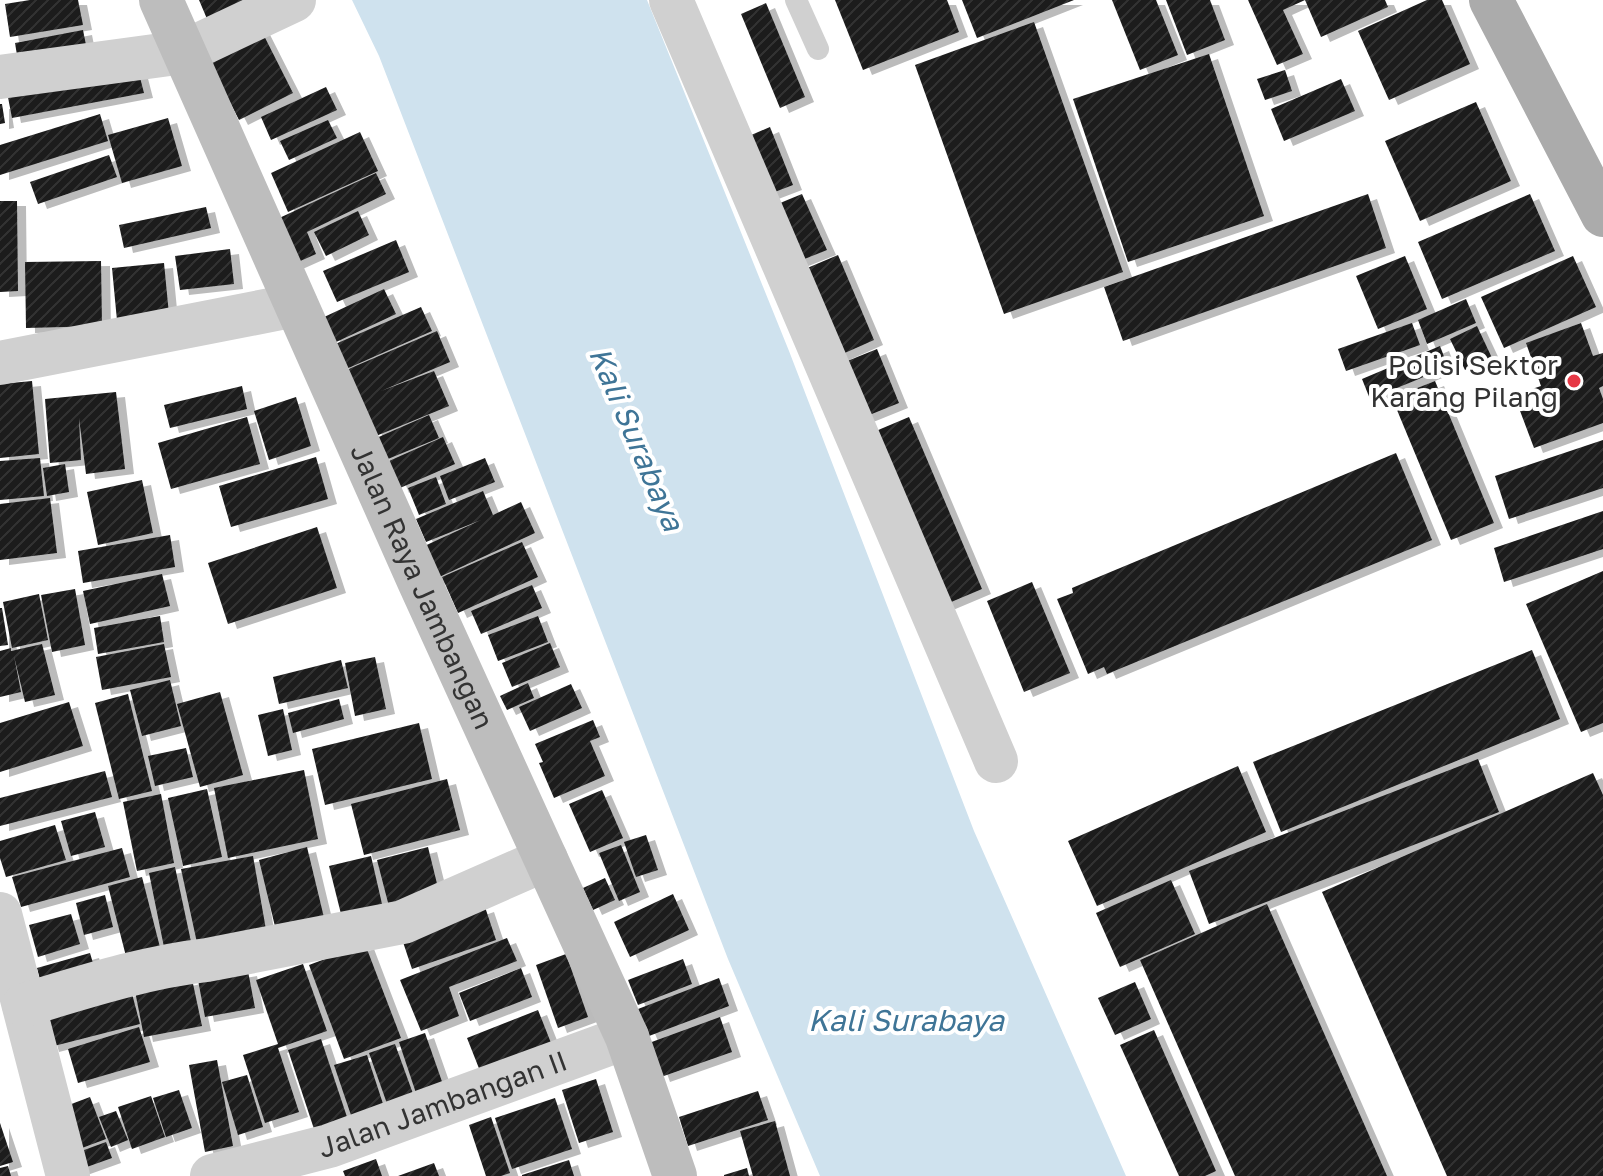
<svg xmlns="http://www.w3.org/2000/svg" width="1603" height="1176" viewBox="0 0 1603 1176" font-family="'Golos Text',sans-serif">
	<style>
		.water { fill: #cfe2ee }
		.building { fill: url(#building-hatch); filter: url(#shadow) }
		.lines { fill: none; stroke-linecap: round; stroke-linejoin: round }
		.service { stroke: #d0d0d0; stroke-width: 22 }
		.minor { stroke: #d0d0d0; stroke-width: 44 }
		.secondary { stroke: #bdbdbd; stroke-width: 44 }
		.primary { stroke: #ababab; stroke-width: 44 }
		.poi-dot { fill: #e63946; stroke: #fff; stroke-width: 3 }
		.labels { text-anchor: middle; stroke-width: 8; stroke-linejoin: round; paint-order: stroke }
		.poi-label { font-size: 28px; fill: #333; stroke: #fff; text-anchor: end }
		.street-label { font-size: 28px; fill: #333; stroke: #fff }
		.water-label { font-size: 30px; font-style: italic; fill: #3f7597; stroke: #fff }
	</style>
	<defs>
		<pattern id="building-hatch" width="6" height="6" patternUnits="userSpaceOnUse" patternTransform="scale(2)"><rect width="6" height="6" fill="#1a1a1a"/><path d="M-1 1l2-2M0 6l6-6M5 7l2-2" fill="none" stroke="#333"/></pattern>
		<filter id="shadow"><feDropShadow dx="9" dy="5" stdDeviation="0" flood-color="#0004"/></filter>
	</defs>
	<rect width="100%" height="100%" fill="#fff"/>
	<path class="water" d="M 352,0 L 647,0 L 789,351 L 974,831 L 1126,1176 L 820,1176 L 728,959 L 379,56 Z"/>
	<path class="building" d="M 30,0 L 78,0 L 83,25 L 10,37 L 5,4 Z
		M 199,0 L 283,0 L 213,33 Z
		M 835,0 L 947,0 L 959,32 L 863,70 Z
		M 962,0 L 1074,0 L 977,38 Z
		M 1112,0 L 1156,0 L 1178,55 L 1140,70 Z
		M 1166,0 L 1210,0 L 1225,40 L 1187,55 Z
		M 1248,0 L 1385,0 L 1388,7 L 1321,37 L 1305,0 L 1283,10 L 1303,54 L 1277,65 Z
		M 1427,0 L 1442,0 L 1470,64 L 1389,100 L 1358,31 Z
		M 766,3 L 805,97 L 780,108 L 741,14 Z
		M 255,18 L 293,93 L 239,120 L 201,45 Z
		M 1034,22 L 1123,272 L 1004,314 L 915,65 Z
		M 83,30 L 89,60 L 20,73 L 15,43 Z
		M 1209,54 L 1264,216 L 1128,262 L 1073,99 Z
		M 136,62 L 144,93 L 12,118 L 5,82 Z
		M 1285,70 L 1292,91 L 1265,100 L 1257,79 Z
		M 1341,79 L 1355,111 L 1284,141 L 1271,109 Z
		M 326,87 L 337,110 L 271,140 L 261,117 Z
		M 1476,102 L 1511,181 L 1420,221 L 1385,141 Z
		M 0,104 L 2,104 L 5,123 L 0,124 Z
		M 100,114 L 108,141 L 0,175 L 0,145 Z
		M 168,118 L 182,166 L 122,183 L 108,135 Z
		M 328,120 L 337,138 L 289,160 L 280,141 Z
		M 770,127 L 793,185 L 759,198 L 735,142 Z
		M 360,132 L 378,171 L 288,212 L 271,173 Z
		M 109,155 L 117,177 L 38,204 L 30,182 Z
		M 376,173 L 386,194 L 307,232 L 316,254 L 287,267 L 275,220 Z
		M 802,194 L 827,250 L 787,266 L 763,210 Z
		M 1368,194 L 1386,248 L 1123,341 L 1104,287 Z
		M 1530,194 L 1555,251 L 1442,299 L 1418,242 Z
		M 0,201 L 17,201 L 18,291 L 0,292 Z
		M 206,207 L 211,228 L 124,248 L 119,225 Z
		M 358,211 L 369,235 L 326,256 L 314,232 Z
		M 396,240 L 409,272 L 337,302 L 323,271 Z
		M 230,249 L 234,284 L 180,290 L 175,256 Z
		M 838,255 L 874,340 L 829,360 L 793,274 Z
		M 1405,256 L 1427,309 L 1378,329 L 1356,276 Z
		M 1573,256 L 1596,307 L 1504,348 L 1481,297 Z
		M 101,261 L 102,326 L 26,328 L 25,262 Z
		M 164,263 L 170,325 L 118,331 L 112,268 Z
		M 384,289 L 396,314 L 334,343 L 322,318 Z
		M 1466,299 L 1476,323 L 1427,344 L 1418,320 Z
		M 421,307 L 432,331 L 344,370 L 333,345 Z
		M 1412,323 L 1420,345 L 1346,371 L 1338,349 Z
		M 1581,323 L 1593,356 L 1603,353 L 1603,386 L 1599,388 L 1603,399 L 1603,423 L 1534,448 L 1514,395 L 1541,386 L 1526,343 Z
		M 1477,326 L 1492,358 L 1465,370 L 1450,339 Z
		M 437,331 L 450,362 L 381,391 L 434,371 L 449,406 L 376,436 L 344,371 Z
		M 1440,346 L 1448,367 L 1370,399 L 1362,379 Z
		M 877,349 L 899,403 L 852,422 L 830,368 Z
		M 32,381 L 39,454 L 0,458 L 0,384 Z
		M 1435,381 L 1494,523 L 1451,540 L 1392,398 Z
		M 242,386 L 247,409 L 170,428 L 164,405 Z
		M 116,392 L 125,469 L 86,474 L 79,418 L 81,460 L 50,463 L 45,399 Z
		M 296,397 L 311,446 L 269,460 L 254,411 Z
		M 429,415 L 439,438 L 383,461 L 374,439 Z
		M 247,417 L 260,464 L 171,489 L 158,443 Z
		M 909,417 L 982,589 L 937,608 L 864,436 Z
		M 443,437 L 455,464 L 400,488 L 389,461 Z
		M 1603,440 L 1603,488 L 1509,519 L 1495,476 Z
		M 1396,453 L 1432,540 L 1107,674 L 1104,667 L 1088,674 L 1057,599 L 1073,593 L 1072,588 Z
		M 316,457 L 328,499 L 231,527 L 219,486 Z
		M 40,458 L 44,496 L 0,500 L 0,461 Z
		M 485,458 L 495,482 L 449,500 L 440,476 Z
		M 65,464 L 69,492 L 47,496 L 43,468 Z
		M 436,477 L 446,504 L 419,515 L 408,488 Z
		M 142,480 L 153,533 L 98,545 L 87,492 Z
		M 483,491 L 493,515 L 521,502 L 535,533 L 435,579 L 420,548 L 481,520 L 426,542 L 416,519 Z
		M 50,498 L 57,553 L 0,560 L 0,504 Z
		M 1603,511 L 1603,549 L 1504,582 L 1494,548 Z
		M 317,527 L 337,588 L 228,624 L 208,563 Z
		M 170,535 L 175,567 L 83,583 L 78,551 Z
		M 522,542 L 538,577 L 458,613 L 442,577 Z
		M 1603,571 L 1603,723 L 1581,732 L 1526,604 Z
		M 162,574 L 170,606 L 90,624 L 83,591 Z
		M 1032,582 L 1070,673 L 1024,692 L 987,601 Z
		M 532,585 L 542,608 L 481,634 L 471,611 Z
		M 75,589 L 85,645 L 52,652 L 41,595 Z
		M 39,594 L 48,640 L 12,648 L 3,602 Z
		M 0,608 L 2,608 L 8,645 L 0,646 Z
		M 160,616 L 164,642 L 98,654 L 94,628 Z
		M 538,616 L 548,642 L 498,661 L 488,635 Z
		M 550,643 L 560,667 L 512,687 L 502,663 Z
		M 42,644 L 55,695 L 25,702 L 14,656 L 21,692 L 0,697 L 0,651 L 11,648 L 11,651 Z
		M 164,644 L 171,677 L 102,690 L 96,657 Z
		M 1532,650 L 1560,719 L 1281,832 L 1253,762 Z
		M 375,657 L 386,709 L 355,716 L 345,663 Z
		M 341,660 L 348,688 L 279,704 L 273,677 Z
		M 170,680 L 181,726 L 142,736 L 130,690 Z
		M 528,683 L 534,698 L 507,710 L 500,696 Z
		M 571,684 L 582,708 L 530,731 L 519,707 Z
		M 220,692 L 243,775 L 200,787 L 177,704 Z
		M 128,694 L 152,791 L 119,799 L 95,703 Z
		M 339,699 L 344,719 L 293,733 L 288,713 Z
		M 69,702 L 83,746 L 0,772 L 0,723 Z
		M 283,709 L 292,750 L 268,756 L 258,715 Z
		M 593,720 L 600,737 L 590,741 L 605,776 L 554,798 L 539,763 L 543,762 L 535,744 Z
		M 419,723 L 432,779 L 325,805 L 312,749 Z
		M 186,748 L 193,777 L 155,786 L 148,756 Z
		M 1478,759 L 1499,812 L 1209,924 L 1189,871 Z
		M 1238,766 L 1266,832 L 1097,906 L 1068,841 Z
		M 304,770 L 318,839 L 228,858 L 214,788 Z
		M 105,771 L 112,797 L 0,826 L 0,798 Z
		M 1593,773 L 1603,795 L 1603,1176 L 1447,1176 L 1322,892 Z
		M 447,779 L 460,830 L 364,855 L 351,804 Z
		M 207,789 L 222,857 L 183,866 L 168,798 Z
		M 602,790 L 623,838 L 590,852 L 569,804 Z
		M 161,794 L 174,863 L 137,871 L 123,802 Z
		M 95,812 L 105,847 L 71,856 L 61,821 Z
		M 55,825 L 66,860 L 6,877 L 0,858 L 0,841 Z
		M 646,835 L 658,870 L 636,877 L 624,842 Z
		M 621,845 L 640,892 L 619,901 L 599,853 Z
		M 307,847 L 327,930 L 279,943 L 259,860 Z
		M 428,847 L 441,900 L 392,918 L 377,860 Z
		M 122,848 L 130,877 L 21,907 L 12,877 Z
		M 253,856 L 268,941 L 199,952 L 181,869 Z
		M 371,856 L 385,917 L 344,926 L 329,866 Z
		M 175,867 L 193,951 L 166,957 L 149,873 Z
		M 142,877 L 163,959 L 129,968 L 108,886 Z
		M 605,878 L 615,900 L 593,910 L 583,888 Z
		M 1171,880 L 1195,934 L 1120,967 L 1096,913 Z
		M 673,894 L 689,930 L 630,957 L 614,922 Z
		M 105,895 L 113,927 L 84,935 L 76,903 Z
		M 1267,904 L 1387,1176 L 1235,1176 L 1140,960 Z
		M 485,907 L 496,940 L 412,969 L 401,936 Z
		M 71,914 L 80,944 L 38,957 L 29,925 Z
		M 507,938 L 517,961 L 449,987 L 459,1016 L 421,1031 L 400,980 Z
		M 365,944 L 401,1038 L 344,1059 L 309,965 Z
		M 90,953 L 98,980 L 44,995 L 37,968 Z
		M 566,954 L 588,1017 L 558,1028 L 536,965 Z
		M 683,959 L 692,984 L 638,1005 L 628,980 Z
		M 303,964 L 327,1031 L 278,1048 L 299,1112 L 265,1123 L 243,1055 L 278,1044 L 256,980 Z
		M 521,968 L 532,997 L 470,1021 L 459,993 Z
		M 248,971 L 255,1008 L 205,1017 L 198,980 Z
		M 719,978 L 729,1006 L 649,1036 L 638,1009 Z
		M 192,979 L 202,1026 L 144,1037 L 135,991 Z
		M 1135,982 L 1151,1019 L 1115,1035 L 1098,998 Z
		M 131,990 L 140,1024 L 50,1047 L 41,1013 Z
		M 538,1010 L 553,1048 L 482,1076 L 467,1038 Z
		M 720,1017 L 732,1052 L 661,1077 L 649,1043 Z
		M 139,1027 L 150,1062 L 78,1083 L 68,1049 Z
		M 1154,1030 L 1216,1171 L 1205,1176 L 1179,1176 L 1120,1045 Z
		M 425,1033 L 446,1093 L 419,1102 L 399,1042 Z
		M 321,1039 L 347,1117 L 314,1129 L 288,1050 Z
		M 395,1044 L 416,1102 L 390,1112 L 369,1053 Z
		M 367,1055 L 388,1119 L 356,1130 L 334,1065 Z
		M 217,1060 L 233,1146 L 205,1152 L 189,1065 Z
		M 247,1075 L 263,1127 L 238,1135 L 222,1082 Z
		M 596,1079 L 613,1132 L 579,1143 L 562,1090 Z
		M 179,1090 L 192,1128 L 166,1137 L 153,1098 Z
		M 758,1091 L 768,1120 L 688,1146 L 679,1117 Z
		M 151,1096 L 165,1137 L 132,1149 L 118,1107 Z
		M 90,1097 L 106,1139 L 74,1151 L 58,1109 Z
		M 555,1098 L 572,1149 L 512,1169 L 495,1118 Z
		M 116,1111 L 128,1140 L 111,1147 L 99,1117 Z
		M 491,1117 L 510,1173 L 501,1176 L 486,1176 L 469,1125 Z
		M 775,1121 L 790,1176 L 753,1176 L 740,1131 Z
		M 0,1123 L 13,1162 L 0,1166 Z
		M 106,1142 L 112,1158 L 70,1173 L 65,1157 Z
		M 376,1159 L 382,1176 L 345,1176 L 343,1171 Z
		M 569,1160 L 574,1176 L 522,1176 L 522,1175 Z
		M 434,1163 L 439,1176 L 398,1176 Z
		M 8,1166 L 11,1176 L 0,1176 L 0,1168 Z
		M 747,1168 L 749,1176 L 724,1176 L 724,1175 Z"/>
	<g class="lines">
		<path class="service" d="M 796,0 L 818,49"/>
		<g class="minor">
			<path d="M 671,0 L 996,761"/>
			<path d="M 0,77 L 184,52 L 294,0"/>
			<path d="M 0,363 L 296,305"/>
			<path d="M 0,914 L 68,1176"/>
			<path d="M 24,1005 C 84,987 145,967 207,960 L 403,922 L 546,859"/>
			<path id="s1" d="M 212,1176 L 329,1146 L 627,1037"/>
		</g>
		<path class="secondary" id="s2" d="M 161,0 L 419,581 L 627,1037 L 675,1176"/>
		<path class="primary" d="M 1491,0 L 1603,215"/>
	</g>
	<circle class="poi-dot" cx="1574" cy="381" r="8"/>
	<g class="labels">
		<g class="poi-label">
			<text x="1558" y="375">Polisi Sektor<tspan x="1558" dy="32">Karang Pilang</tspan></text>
		</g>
		<g class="street-label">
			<text dy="10" stroke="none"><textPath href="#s2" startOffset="642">Jalan Raya Jambangan</textPath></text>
			<text dy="10" stroke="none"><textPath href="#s1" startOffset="242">Jalan Jambangan II</textPath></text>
		</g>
		<g class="water-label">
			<text transform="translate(636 439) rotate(67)" y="10">Kali Surabaya</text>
			<text x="906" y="1031">Kali Surabaya</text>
		</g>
	</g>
</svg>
